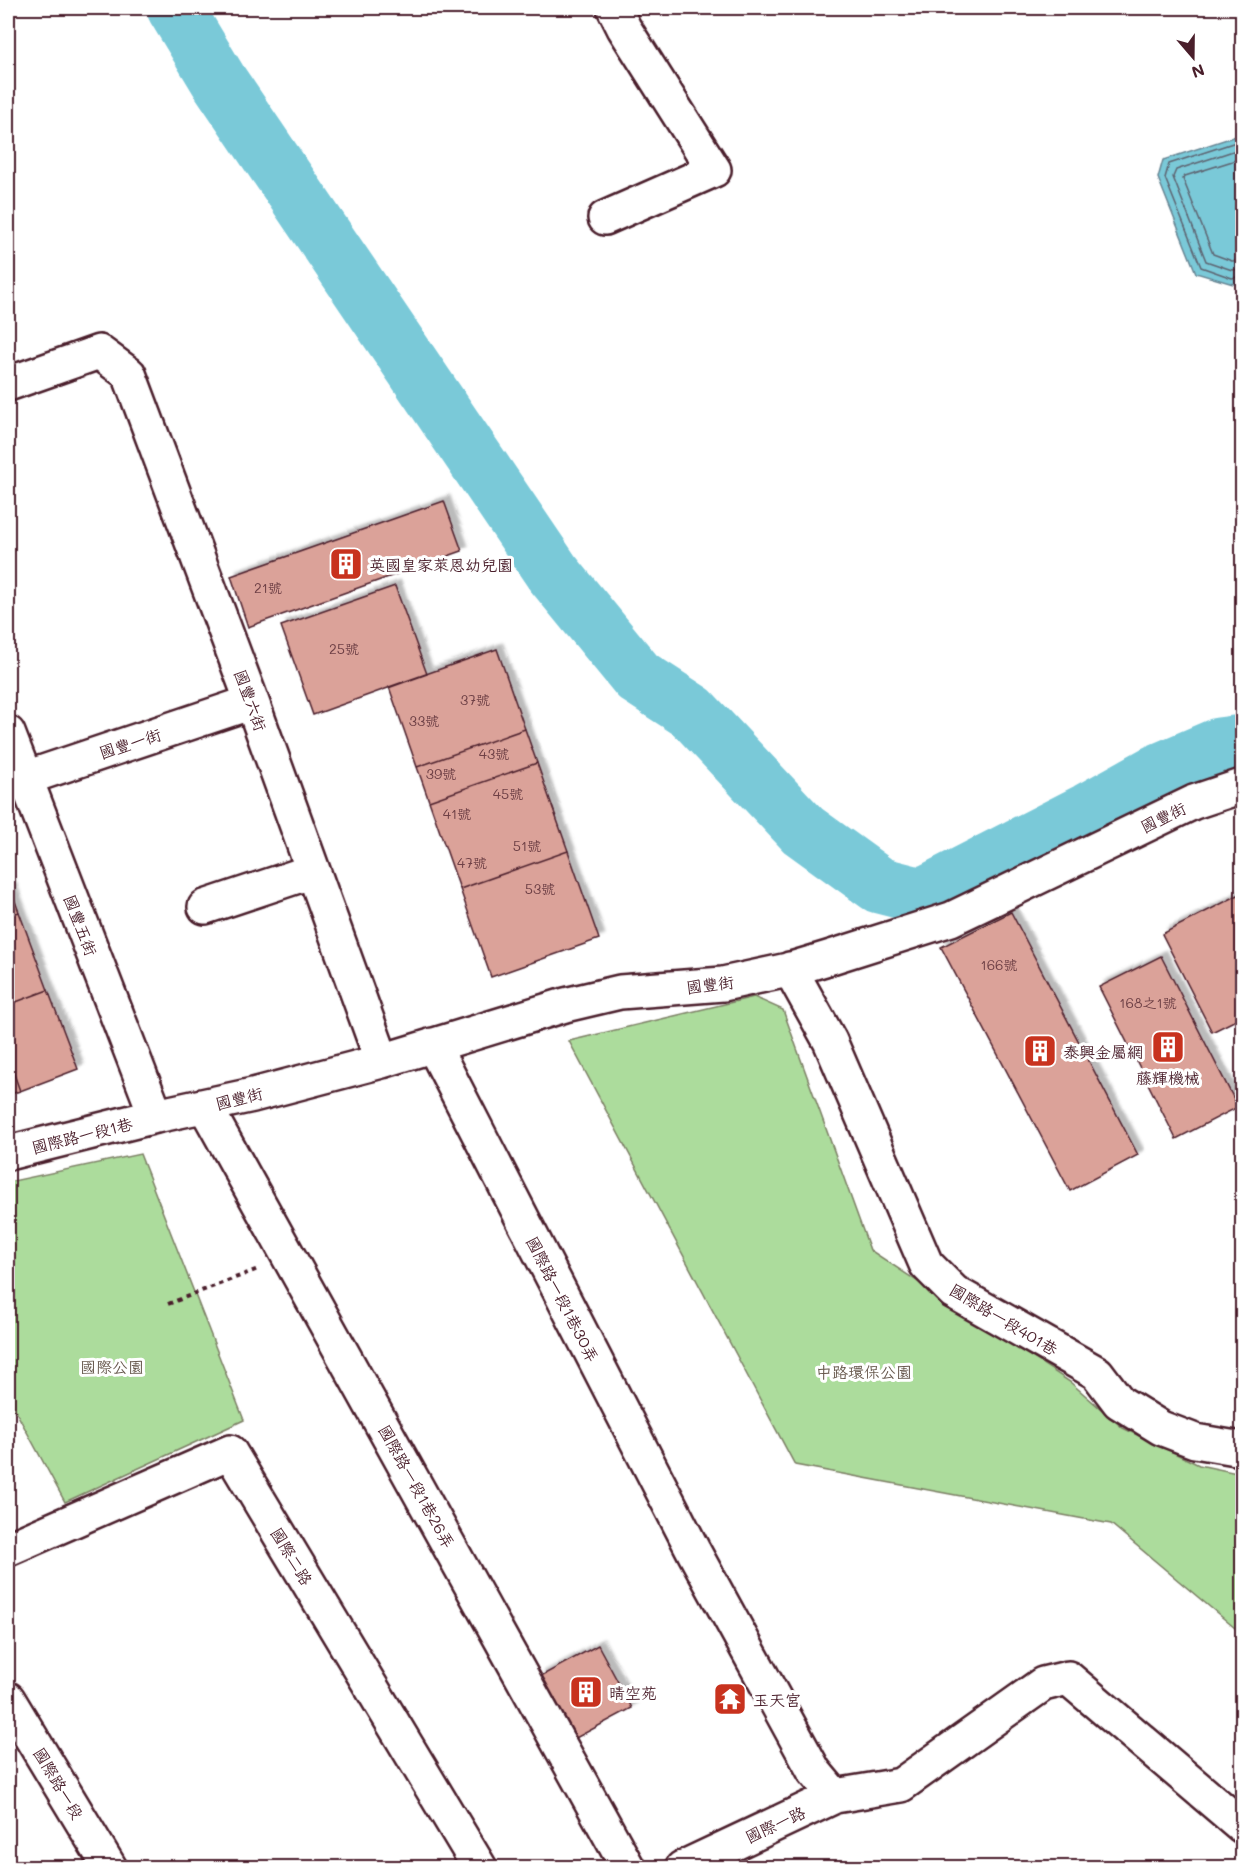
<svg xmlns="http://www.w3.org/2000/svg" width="1250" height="1875" font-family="Mali,'LXGW WenKai TC',sans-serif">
	<defs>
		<filter id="shadow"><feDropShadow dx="5.5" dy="-5.5" stdDeviation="1.5" flood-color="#0004"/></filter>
	</defs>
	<rect width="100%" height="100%" fill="#fff"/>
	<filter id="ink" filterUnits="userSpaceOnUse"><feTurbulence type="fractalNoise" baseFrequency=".0167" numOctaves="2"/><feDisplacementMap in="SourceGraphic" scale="12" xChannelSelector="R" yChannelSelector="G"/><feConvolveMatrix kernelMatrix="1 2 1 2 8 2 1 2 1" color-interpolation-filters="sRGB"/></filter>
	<g filter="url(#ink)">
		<path fill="#acdc9c" stroke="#7b7e64" stroke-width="1.5" d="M754 997 783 1010 870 1250 1070 1382 1123 1428 1199 1465 1242 1474V1634L1111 1524 795 1465 569 1041Z
			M140 1154 244 1420 65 1502 8 1397V1182Z"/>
		<path fill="#7ac9d8" stroke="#678593" stroke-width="1.5" d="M1242 134V282L1233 284 1196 273 1158 178 1163 160Z"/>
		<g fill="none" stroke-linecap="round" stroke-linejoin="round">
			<path stroke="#5d6370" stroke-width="1.5" d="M1242 140 1169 164 1165 178 1201 267 1232 278 1242 276
				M1242 148 1176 170 1173 177 1206 261 1232 270 1242 269
				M1242 158 1185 176 1183 179 1213 254 1232 261 1242 260"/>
			<path stroke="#7ac9d8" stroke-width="57" d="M175 8 219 81 552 572 638 677 692 712 803 830 879 885 922 896 1088 811 1156 773 1219 746 1242 743"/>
		</g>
		<path fill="#dba299" stroke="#4a1f2b" stroke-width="1.5" filter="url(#shadow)" d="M444 501 462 551 248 627 231 576Z
			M395 586 427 674 313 715 281 626Z
			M497 649 525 729 417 767 389 687Z
			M525 729 537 763 429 801 417 767Z
			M537 763 568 851 460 889 429 801Z
			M568 851 599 939 491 977 460 889Z
			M8 882 19 912 8 916Z
			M1242 893V1017L1212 1032 1162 934Z
			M19 912 48 990 8 1005V916Z
			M1011 912 1138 1155 1070 1191 941 947Z
			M1161 956 1238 1107 1176 1139 1099 987Z
			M48 990 78 1069 20 1091 8 1057V1005Z
			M8 1057 20 1091 8 1095Z
			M598 1645 632 1708 574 1739 539 1677Z"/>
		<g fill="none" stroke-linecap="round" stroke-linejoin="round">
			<defs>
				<path id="minor" d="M605 218 714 170 624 28 614 8
					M8 384 99 352 129 374 252 702 382 1061
					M8 733 156 1116
					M8 784 252 702
					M205 907 313 871
					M790 969 830 1041 926 1264 954 1292 1097 1373 1119 1402 1161 1428 1195 1441 1242 1449
					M433 1045 694 1552 814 1771 835 1796
					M205 1106 628 1868
					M8 1153 156 1116 253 1095 382 1061 565 1005 620 992 723 984 788 970 828 958 951 919 1194 802 1242 786
					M8 1549 230 1452 480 1868
					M8 1699 110 1868
					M682 1868 835 1796 901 1785 1043 1684 1068 1678 1242 1826"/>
			</defs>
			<use href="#minor" stroke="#4a1f2b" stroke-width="38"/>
			<path stroke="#4a1f2b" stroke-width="4" stroke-dasharray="4.5 4.5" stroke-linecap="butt" d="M168 1304 258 1269"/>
			<use href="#minor" stroke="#fff" stroke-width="33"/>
		</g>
	</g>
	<defs>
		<symbol id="building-square" viewBox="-11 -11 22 22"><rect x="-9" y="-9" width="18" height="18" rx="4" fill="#c8321e" stroke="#fff"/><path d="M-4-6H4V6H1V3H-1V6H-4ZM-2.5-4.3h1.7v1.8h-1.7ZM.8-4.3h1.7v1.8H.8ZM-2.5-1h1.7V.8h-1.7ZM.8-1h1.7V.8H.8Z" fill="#fff"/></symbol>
		<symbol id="temple-square" viewBox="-11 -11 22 22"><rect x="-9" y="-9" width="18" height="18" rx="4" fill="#c8321e" stroke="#fff"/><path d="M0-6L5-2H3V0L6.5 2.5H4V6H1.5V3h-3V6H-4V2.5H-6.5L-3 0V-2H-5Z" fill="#fff"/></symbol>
	</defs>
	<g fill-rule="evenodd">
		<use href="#building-square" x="327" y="545" width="38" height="38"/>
		<use href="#building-square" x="1149" y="1028" width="38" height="38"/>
		<use href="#building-square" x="1021" y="1032" width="38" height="38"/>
		<use href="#building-square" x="567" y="1673" width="38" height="38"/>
		<use href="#temple-square" x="711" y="1680" width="38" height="38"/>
	</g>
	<g text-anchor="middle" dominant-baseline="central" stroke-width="6" stroke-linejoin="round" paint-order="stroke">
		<g font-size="14" fill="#6e4046">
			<text x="268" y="587">21號</text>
			<text x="344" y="648">25號</text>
			<text x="475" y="699">37號</text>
			<text x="424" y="720">33號</text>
			<text x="494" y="753">43號</text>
			<text x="441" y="773">39號</text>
			<text x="508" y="793">45號</text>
			<text x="457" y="813">41號</text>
			<text x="527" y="845">51號</text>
			<text x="472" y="862">47號</text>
			<text x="540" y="888">53號</text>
			<text x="999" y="964">166號</text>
			<text x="1148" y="1002">168之1號</text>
		</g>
		<g font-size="16" fill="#4a1f2b" stroke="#fff" text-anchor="start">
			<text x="369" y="564">英國皇家萊恩幼兒園</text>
			<text x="1063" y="1051">泰興金屬網</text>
			<text x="1168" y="1077" text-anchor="middle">藤輝機械</text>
			<text x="609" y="1692">晴空苑</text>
			<text x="753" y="1699">玉天宮</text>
		</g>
		<g font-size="16" fill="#4a1f2b" stroke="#fff">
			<text transform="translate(251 700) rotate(70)">國豐六街</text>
			<text transform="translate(130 743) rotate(-18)">國豐一街</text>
			<text transform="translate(1163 817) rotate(-26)">國豐街</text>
			<text transform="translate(81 925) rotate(69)">國豐五街</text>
			<text transform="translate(710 984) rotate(-7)">國豐街</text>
			<text transform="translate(239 1098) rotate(-14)">國豐街</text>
			<text transform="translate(82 1135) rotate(-14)">國際路一段1巷</text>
			<text transform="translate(563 1299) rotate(63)">國際路一段1巷30弄</text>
			<text transform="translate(1004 1319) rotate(31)">國際路一段401巷</text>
			<text transform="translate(417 1486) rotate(61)">國際路一段1巷26弄</text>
			<text transform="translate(292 1556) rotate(59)">國際二路</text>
			<text transform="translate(59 1783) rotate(59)">國際路一段</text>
			<text transform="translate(775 1824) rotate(-25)">國際一路</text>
		</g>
		<g font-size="16" fill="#67584d" stroke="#fff">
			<text x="112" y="1366">國際公園</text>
			<text x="864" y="1371">中路環保公園</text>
		</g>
	</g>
	<rect width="1250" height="1875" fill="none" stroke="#fff" stroke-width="30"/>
	<rect x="15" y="15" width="1220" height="1845" fill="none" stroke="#4a1f2b" stroke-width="2" filter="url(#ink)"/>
	<g transform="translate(1193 57) rotate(160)" stroke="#ffffff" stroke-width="4.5" paint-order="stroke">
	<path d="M0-4.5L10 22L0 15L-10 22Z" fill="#4a1f2b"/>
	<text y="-9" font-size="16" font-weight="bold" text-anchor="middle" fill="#4a1f2b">N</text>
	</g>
</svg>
